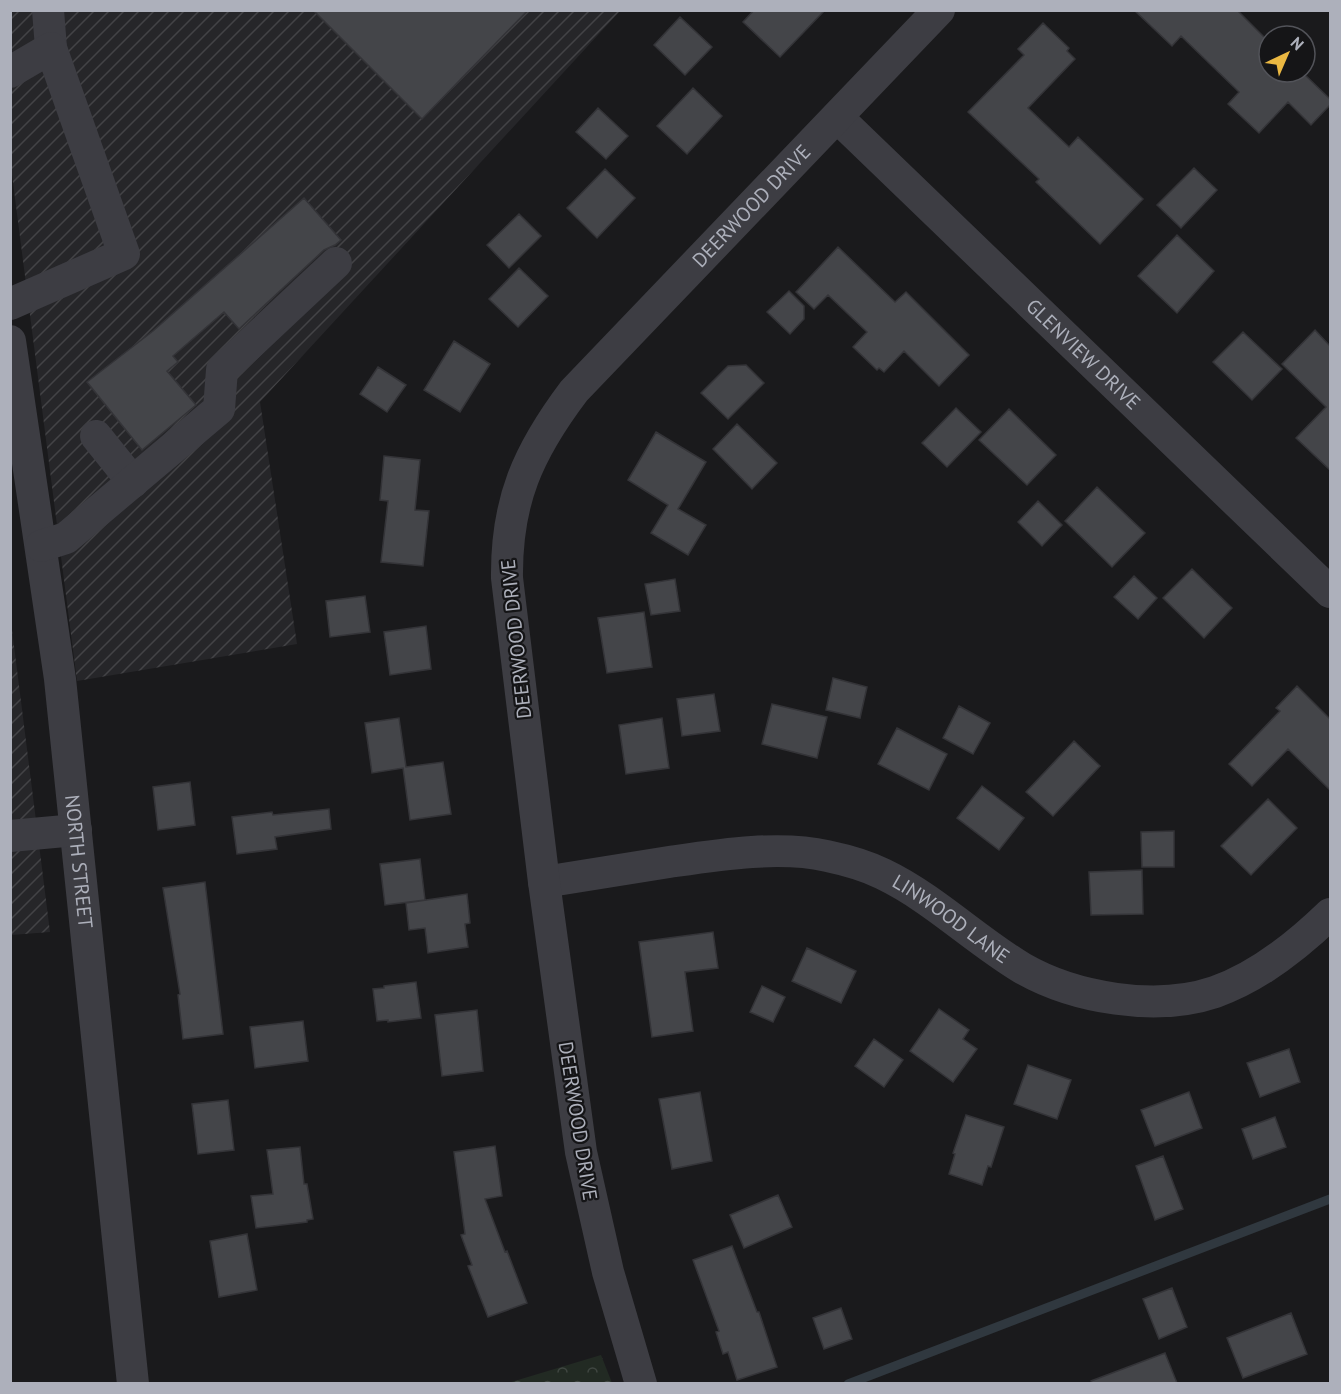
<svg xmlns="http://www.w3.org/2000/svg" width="1341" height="1394" font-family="'PT Sans',sans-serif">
	<defs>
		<pattern id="industrial-furrows" width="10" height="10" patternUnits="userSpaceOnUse" patternTransform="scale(1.5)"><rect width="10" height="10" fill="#262629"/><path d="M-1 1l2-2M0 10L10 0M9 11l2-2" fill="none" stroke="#434346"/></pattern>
		<pattern id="park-crowns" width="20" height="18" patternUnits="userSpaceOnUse" patternTransform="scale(1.5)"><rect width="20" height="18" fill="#222a23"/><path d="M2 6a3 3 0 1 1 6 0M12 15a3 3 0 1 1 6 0" fill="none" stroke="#3f4641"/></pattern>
	</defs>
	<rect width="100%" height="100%" fill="#1a1a1c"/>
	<path fill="url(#industrial-furrows)" d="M10 11H620L260 402 297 644 77 681 11 167Z
		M10 614 50 932 11 935H10Z"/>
	<path fill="url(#park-crowns)" d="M601 1355 612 1383H508Z"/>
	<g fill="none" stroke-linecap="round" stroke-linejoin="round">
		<path stroke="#30383f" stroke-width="9" d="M848 1384 1330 1199"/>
	</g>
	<path fill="#444549" stroke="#343438" stroke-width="1.5" d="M313 10H528L422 119Z
		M754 10H825L780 57 743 22Z
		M1134 10H1237L1269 42V72H1302L1330 99V105L1311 125 1288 102 1259 133 1228 104 1239 92 1181 36 1172 46Z
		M680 17 712 47 685 75 654 45Z
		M1043 23 1069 48 1067 51 1075 59 1028 108 1069 147 1078 137 1143 199 1100 244 1036 182 1039 179 968 112 1024 55 1018 49Z
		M693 88 722 116 687 154 657 126Z
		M598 108 628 136 606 159 576 132Z
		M1194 168 1217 190 1181 228 1157 205Z
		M605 169 635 198 597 238 567 208Z
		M304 198 341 240 335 245 324 250 239 329 224 312 173 356 178 362 167 371 196 405 142 450 87 382 153 331Z
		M519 214 541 236 509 268 487 245Z
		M1177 235 1214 271 1177 313 1138 276Z
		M838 247 895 302 906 292 969 355 939 386 904 351 884 372 879 368 877 370 853 347 867 332 828 295 814 309 796 292Z
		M519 268 548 296 518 327 489 299Z
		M789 291 804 306V319L790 334 767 312Z
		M1315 330 1330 346V470L1296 438 1326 407 1282 364Z
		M1243 332 1282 369 1252 400 1213 362Z
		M454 341 490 364 460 412 424 390Z
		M746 365 764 383 728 419 701 393 728 366Z
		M378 367 406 385 387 412 360 394Z
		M956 408 981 432 947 467 922 443Z
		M1009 409 1056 455 1027 485 979 440Z
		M737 424 777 463 752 489 713 449Z
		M656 432 706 462 678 509 706 525 688 555 651 533 668 505 628 480Z
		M384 456 420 460 415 510 429 511 423 566 381 562 388 501 380 500Z
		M1097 487 1145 533 1112 567 1065 521Z
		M1038 501 1062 525 1042 546 1018 522Z
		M1192 569 1232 608 1204 638 1163 598Z
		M1134 576 1157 598 1138 619 1114 597Z
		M675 579 680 611 651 615 645 584Z
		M365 596 370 632 330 637 326 601Z
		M644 612 652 667 607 673 598 618Z
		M426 626 431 669 390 675 384 632Z
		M833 678 867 687 860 718 826 710Z
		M1297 686 1330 719V790L1288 749 1252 786 1229 764 1280 711 1276 708Z
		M714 694 720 731 682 736 677 699Z
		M772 704 827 717 817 758 762 744Z
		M959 706 990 723 973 754 943 738Z
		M399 718 406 767 443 762 451 814 410 820 403 768 372 773 365 723Z
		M662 718 669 768 626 774 619 725Z
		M897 728 947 754 929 790 878 764Z
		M1074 741 1100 766 1053 816 1026 792Z
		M190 782 195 825 158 830 153 787Z
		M982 786 1024 818 999 850 957 818Z
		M1268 799 1297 828 1251 875 1221 846Z
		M329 809 331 829 275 837 277 849 237 854 232 817 272 812 273 815Z
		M1174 831V867H1142L1141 832Z
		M420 859 425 900 385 905 380 864Z
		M1142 870 1143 914 1091 915 1089 872Z
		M205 882 223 1034 183 1039 178 995 180 994 163 888Z
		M467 894 470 923 465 924 468 947 428 953 425 928 409 930 406 903Z
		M713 932 718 968 685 972 693 1031 652 1037 639 942Z
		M807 948 856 971 841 1003 792 981Z
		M416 982 421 1018 388 1022V1020L377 1021 373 989 384 988V986Z
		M762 986 785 997 773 1022 750 1012Z
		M939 1009 969 1030 963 1039 977 1049 953 1082 910 1051Z
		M477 1010 483 1071 442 1076 435 1015Z
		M303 1021 308 1061 255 1068 250 1027Z
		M874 1039 903 1060 884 1087 855 1066Z
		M1289 1049 1300 1082 1260 1097 1247 1063Z
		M1028 1065 1071 1080 1057 1119 1014 1104Z
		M700 1092 712 1161 672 1169 659 1099Z
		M1189 1092 1202 1128 1155 1146 1141 1110Z
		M228 1100 234 1150 198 1154 192 1104Z
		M966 1115 1004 1127 991 1167 988 1166 982 1185 949 1174 955 1154 953 1153Z
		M1275 1117 1286 1147 1253 1159 1242 1129Z
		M495 1146 502 1196 485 1199 505 1252 507 1251 527 1303 488 1317 468 1266 472 1265 461 1235 465 1234 454 1152Z
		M300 1147 304 1184H307L313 1219 307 1220V1222L256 1228 251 1196 273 1194 267 1150Z
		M1163 1156 1183 1209 1155 1220 1136 1166Z
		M778 1195 792 1227 744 1248 730 1215Z
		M247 1234 257 1290 219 1297 210 1241Z
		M732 1246 757 1312H759L777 1367 737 1380 728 1352 723 1354 716 1332 719 1331 693 1260Z
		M1172 1288 1187 1327 1159 1339 1143 1299Z
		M841 1308 852 1339 824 1349 813 1318Z
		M1291 1313 1307 1354 1243 1378 1227 1338Z
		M1165 1353 1177 1383H1092L1091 1381Z"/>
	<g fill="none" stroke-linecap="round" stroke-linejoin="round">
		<g stroke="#3d3d43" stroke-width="32">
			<path d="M48 10 51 48"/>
			<path d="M10 72 51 48 124 254 10 304"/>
			<path id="s1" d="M837 117 1330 592"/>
			<path id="s2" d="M10 341 60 679 133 1384"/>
			<path d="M96 436 133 482"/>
			<path d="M41 546 66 538 219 409 222 370 336 263"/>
			<path d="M10 836 76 830"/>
			<path id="s3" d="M544 882C586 875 627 869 669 862 717 855 779 845 827 856 846 860 865 865 883 874 933 898 974 939 1022 968 1074 998 1156 1012 1215 992 1258 977 1298 945 1330 914"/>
			<path id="s4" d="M641 1384 608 1272 581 1152 544 882 507 578C506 501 528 452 574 391L939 10"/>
		</g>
	</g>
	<g text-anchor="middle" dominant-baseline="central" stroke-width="4.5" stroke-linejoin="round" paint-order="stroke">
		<g font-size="20" fill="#adb0bb" stroke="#151517">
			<text stroke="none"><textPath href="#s4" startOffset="1278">DEERWOOD DRIVE</textPath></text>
			<text stroke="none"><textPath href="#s1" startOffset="342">GLENVIEW DRIVE</textPath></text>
			<text transform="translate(516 639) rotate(-96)">DEERWOOD DRIVE</text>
			<text stroke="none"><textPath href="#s2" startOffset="525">NORTH STREET</textPath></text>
			<text stroke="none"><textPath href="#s3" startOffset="426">LINWOOD LANE</textPath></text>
			<text transform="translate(578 1121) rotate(81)">DEERWOOD DRIVE</text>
		</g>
	</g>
	<rect width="1341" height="1394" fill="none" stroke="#adb0bb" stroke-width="24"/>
	<g transform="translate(1287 54) rotate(44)"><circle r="28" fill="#151517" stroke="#525359" stroke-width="1.5"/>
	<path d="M0-4.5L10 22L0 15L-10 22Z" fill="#ebb842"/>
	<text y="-9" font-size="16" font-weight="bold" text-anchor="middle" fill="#adb0bb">N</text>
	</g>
</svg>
